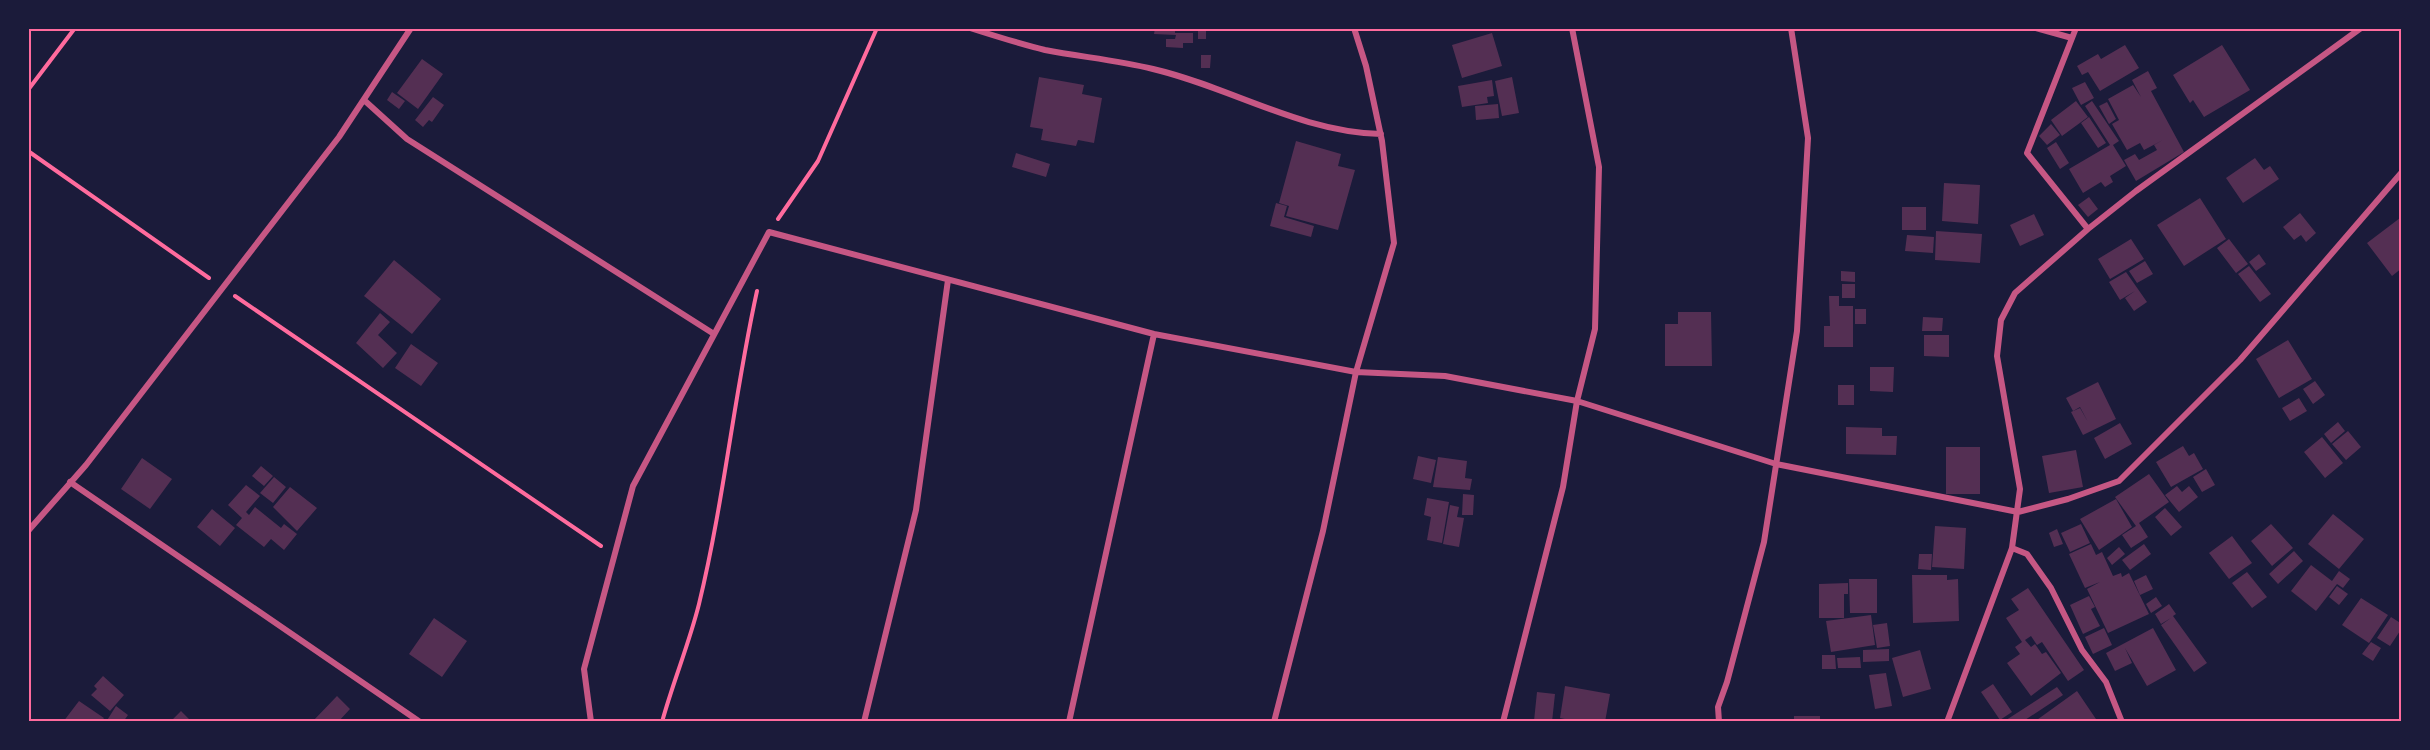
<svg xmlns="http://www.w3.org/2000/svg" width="2430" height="750" font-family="'DejaVu Sans',sans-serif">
	<rect width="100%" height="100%" fill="#1b1b3a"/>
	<path fill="#542f53" d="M1155 28H1175V33H1193V43H1183V48L1166 47V39H1175L1176 35 1154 34Z
		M1198 28H1206V39H1198Z
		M1492 33 1502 66 1462 78 1452 45Z
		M2125 45 2139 68 2100 91 2088 72 2082 75 2077 66 2098 54 2101 59Z
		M2222 45 2250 90 2204 117 2193 100 2190 103 2173 75Z
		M1201 55H1211L1210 68H1201Z
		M422 59 443 74 418 109 397 93Z
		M2148 71 2157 88 2151 91 2184 152 2136 181 2124 160 2135 154 2139 160 2157 150 2154 145 2163 140 2144 150 2140 143 2127 150 2112 124 2119 120 2108 99 2133 85 2141 97 2132 80Z
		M1039 77 1084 85 1082 94 1102 98 1094 143 1078 140 1076 146 1041 140 1043 129 1030 127Z
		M1512 77 1519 113 1502 116 1495 81Z
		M1492 80 1494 96 1487 97 1488 103 1462 107 1458 86Z
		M2085 82 2094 98 2081 105 2072 88Z
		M392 92 405 101 399 109 387 100Z
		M433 97 444 105 432 122 429 120 423 127 415 120Z
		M2076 101 2088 117 2062 136 2051 120Z
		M2092 101 2119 141 2113 145 2126 166 2110 176 2113 182 2105 187 2101 182 2083 193 2069 169 2110 145 2085 106Z
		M2107 102 2116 119 2109 124 2099 106Z
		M1498 104 1499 118 1476 120 1475 106Z
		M2089 117 2106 143 2098 148 2081 123Z
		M2051 124 2060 135 2047 145 2039 136Z
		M1296 141 1341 154 1338 166 1355 170 1338 230 1286 216 1289 206 1279 203Z
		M2056 142 2069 163 2060 169 2047 148Z
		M1016 153 1050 164 1046 177 1012 167Z
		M2255 158 2264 170 2270 166 2279 179 2243 203 2226 178Z
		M1944 183 1980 185 1978 224 1942 221Z
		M2089 197 2098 209 2088 217 2078 205Z
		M2200 198 2226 239 2184 266 2157 225Z
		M1276 203 1287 206 1284 217 1314 226 1311 237 1270 226Z
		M1902 207H1926V230H1902Z
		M2300 213 2316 233 2306 242 2301 235 2294 240 2283 227Z
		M2034 214 2044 235 2020 246 2010 225Z
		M2400 218 2402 221V268L2392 276 2367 243Z
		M1936 231 1982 234 1980 263 1935 260Z
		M1907 235 1934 237 1933 253 1905 251Z
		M2131 239 2144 259 2110 279 2098 259Z
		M2229 239 2248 264 2236 273 2217 248Z
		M2259 254 2266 264 2256 271 2249 262Z
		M394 260 441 299 412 334 364 296Z
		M2145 261 2153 274 2137 283 2129 271Z
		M2249 266 2271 294 2260 302 2238 274Z
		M1841 271 1855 272V282L1841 281Z
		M2126 272 2147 302 2134 311 2125 298 2135 291 2120 300 2109 282Z
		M1842 284H1855V298H1842Z
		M1829 296H1839V306H1853V347H1824V326H1830Z
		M1855 309H1866V324H1855Z
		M1678 312H1711L1712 366H1665V324H1678Z
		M380 313 390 322 378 335 397 353 383 368 356 343Z
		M1923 317 1943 318 1942 331H1922Z
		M1924 335H1949V357L1924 356Z
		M2288 340 2312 379 2279 398 2256 359Z
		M411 344 438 363 421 386 395 368Z
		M1870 367H1894L1893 392 1870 391Z
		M2315 381 2325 395 2313 404 2303 389Z
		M2098 382 2116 419 2083 435 2071 412 2080 408 2088 422 2080 407 2073 411 2066 398Z
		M1838 385H1854V405H1838Z
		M2299 398 2307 411 2290 421 2282 408Z
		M2338 422 2345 431 2331 443 2324 434Z
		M2120 423 2132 444 2105 459 2094 438Z
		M1846 427 1882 428V436H1897L1896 455 1846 454Z
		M2348 431 2361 447 2346 460 2332 444Z
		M2322 437 2343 463 2325 478 2304 452Z
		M2183 446 2189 456 2194 453 2203 469 2171 487 2156 462Z
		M1946 447H1980V494H1946Z
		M2076 450 2083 487 2049 493 2042 456Z
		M1418 456 1436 460 1431 483 1413 479Z
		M1438 457 1467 461 1465 478 1472 479 1470 490 1433 487Z
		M142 458 172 479 150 509 121 489Z
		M261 466 273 476 264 486 252 476Z
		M2206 469 2215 485 2202 492 2193 477Z
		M2149 474 2169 502 2139 523 2148 537 2131 548 2122 535 2136 526 2115 497Z
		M274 477 286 487 273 503 260 493Z
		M246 485 260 496 246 512 249 515 255 507 281 528 284 524 297 534 284 550 271 539 264 547 236 525 242 518 228 505Z
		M2177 486 2182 492 2189 486 2198 497 2179 512 2165 495Z
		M290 487 317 508 297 531 273 507Z
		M1463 494 1474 495 1473 515H1462Z
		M1427 498 1449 502 1442 543 1427 540 1431 517 1424 515Z
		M2116 499 2132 527 2099 550 2080 519Z
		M1450 505 1459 507 1457 517 1464 518 1459 547 1443 544Z
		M2165 508 2182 527 2171 536 2155 517Z
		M212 509 235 528 220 546 197 527Z
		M2333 514 2364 539 2339 569 2308 544Z
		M2081 524 2090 543 2070 552 2061 533Z
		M2271 524 2293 548 2272 566 2251 541Z
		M1935 526 1966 528 1964 569 1932 567Z
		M2057 529 2063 544 2054 547 2049 533Z
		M2232 536 2252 563 2229 579 2209 553Z
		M2091 544 2096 555 2102 552 2113 576 2121 573 2122 577 2129 573 2149 614 2108 633 2087 589 2100 582 2085 588 2069 554Z
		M2144 544 2151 554 2130 570 2122 560Z
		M2119 547 2125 554 2112 565 2107 558Z
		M2294 551 2303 561 2278 584 2269 574Z
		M1919 554H1932L1931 570 1918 569Z
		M2311 565 2332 581 2339 571 2350 579 2343 588 2337 584 2316 611 2291 591Z
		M2247 572 2267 597 2252 608 2232 583Z
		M1912 575H1947V580L1958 579 1959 621 1913 623Z
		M2146 575 2153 589 2140 595 2134 581Z
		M1849 579H1877V613H1850Z
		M1848 583V594H1844V618H1819V584Z
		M2337 586 2348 594 2339 605 2329 597Z
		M2028 588 2084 670 2068 681 2042 642 2037 645 2031 636 2025 640 2031 647 2035 644 2042 654 2046 652 2061 673 2031 696 2007 663 2020 654 2015 647 2022 642 2006 618 2019 610 2011 599Z
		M2089 596 2095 607 2091 609 2100 626 2083 634 2070 605Z
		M2156 597 2162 606 2151 613 2146 604Z
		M2361 598 2388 615 2369 643 2342 625Z
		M2169 604 2176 614 2173 616 2207 663 2194 672 2161 625 2171 618 2161 624 2155 614Z
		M1871 615 1875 645 1831 652 1826 621Z
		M2391 617 2402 624V628L2390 646 2377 638Z
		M434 618 467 641 442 677 409 654Z
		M1887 623 1890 646 1877 648 1873 625Z
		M2104 628 2112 645 2093 654 2085 637Z
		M2153 628 2176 670 2147 686 2125 648 2132 663 2115 671 2106 653Z
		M2371 642 2381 648 2373 661 2362 654Z
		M1889 649V661L1863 662V650Z
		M1920 650 1931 689 1903 697 1892 658Z
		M1822 655H1835L1836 669H1822Z
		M1860 657 1861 668H1838L1837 658Z
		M1886 673 1892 706 1875 709 1869 675Z
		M103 676 124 695 110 711 91 695 97 689 94 686Z
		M1993 684 2012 712 2000 720 1981 692Z
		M1565 686 1610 694 1605 722H1578L1560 718Z
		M2057 687 2063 695 2022 722H2003Z
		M2077 691 2098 722H2034Z
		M1537 692 1555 694 1552 722 1534 721Z
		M337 696 350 709 338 722H312Z
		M79 701 104 718 101 722H63Z
		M116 706 128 715 123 722H106Z
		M181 711 192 722H170Z
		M1794 716H1820V722H1794Z"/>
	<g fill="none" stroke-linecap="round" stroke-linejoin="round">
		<path stroke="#ff6b9d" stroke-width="4" d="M28 90 75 28
			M28 151 209 278
			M778 219 818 161 877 28
			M235 296 601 546
			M662 722C673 682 689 644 699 604 724 501 734 395 757 291"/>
		<path stroke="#c65784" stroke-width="6" d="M970 28C995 36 1020 44 1045 50 1081 57 1117 60 1153 69 1230 87 1300 132 1381 134
			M2036 28 2072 38
			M2076 28 2027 153 2088 229
			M364 100 407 139 714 334
			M70 482 420 722
			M28 531 86 465 339 137 411 28
			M2012 548 2027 554 2051 588 2082 650 2106 682 2122 722
			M591 722 584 669 633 486 769 232 1154 334 1356 372 1445 376 1577 401 1776 464 2018 512 2068 499 2119 481 2240 360 2402 172
			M864 722 916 510 948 280
			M1069 722 1154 334
			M1274 722 1323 531 1356 372 1394 243 1382 141 1366 66 1354 28
			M1503 722 1563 487 1577 401 1595 329 1599 167 1572 28
			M1719 722 1718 707 1727 682 1764 542 1797 331 1808 138 1791 28
			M1947 722 2012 548 2020 489 1997 356 2001 320 2015 293 2088 229 2136 191 2361 28"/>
	</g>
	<rect width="2430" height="750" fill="none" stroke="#1b1b3a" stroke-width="60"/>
	<rect x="30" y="30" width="2370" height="690" fill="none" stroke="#ff6b9d" stroke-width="2"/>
</svg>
